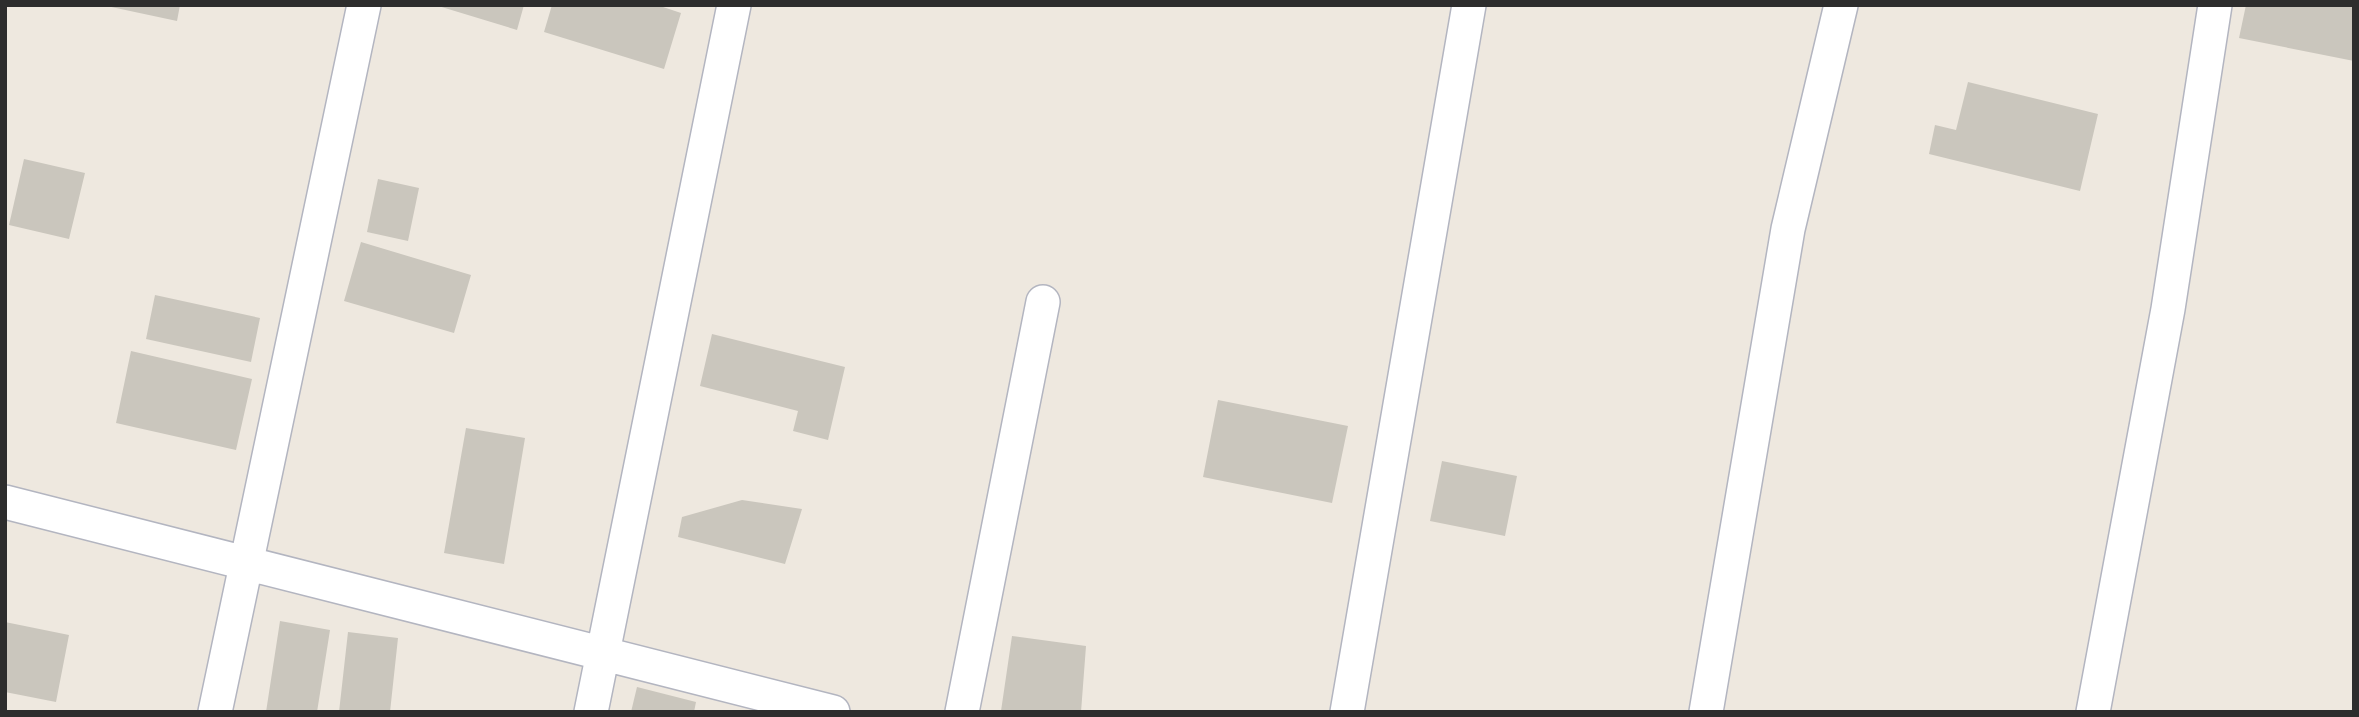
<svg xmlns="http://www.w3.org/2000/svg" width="2359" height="717" font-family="Overpass,sans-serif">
	<rect width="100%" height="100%" fill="#eee8df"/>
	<path fill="#cac6bd" d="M102 5H180L177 21Z
		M435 5H524L517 30Z
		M552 5H657L681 13 664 69 544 32Z
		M2246 5H2354V61L2239 38Z
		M1968 82 2098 114 2080 191 1929 154 1935 125 1956 130Z
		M24 159 85 173 69 239 9 225Z
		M378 179 419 188 408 241 367 232Z
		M361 242 471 275 454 333 344 301Z
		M155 295 260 318 251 362 146 339Z
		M712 334 845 367 828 440 793 431 798 411 700 386Z
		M131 351 252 379 236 450 116 423Z
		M1218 400 1348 426 1332 503 1203 477Z
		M466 428 525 438 504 564 444 553Z
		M1442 461 1517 476 1505 536 1430 521Z
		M742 500 802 509 785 564 678 537 682 517Z
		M280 621 330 630 317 712H266Z
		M5 622 69 635 56 702 5 692Z
		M348 632 398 638 390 712H339Z
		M1012 636 1086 646 1081 712 1001 711Z
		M637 687 696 702 694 712H631Z"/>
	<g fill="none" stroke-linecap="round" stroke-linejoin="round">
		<defs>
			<path id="minor" d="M5 502 833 712
				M215 712 364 5
				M591 712 734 5
				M962 712 1043 302
				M1347 712 1469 5
				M1706 712 1788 229 1841 5
				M2093 712 2168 309 2215 5"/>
		</defs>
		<use href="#minor" stroke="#b3b5c0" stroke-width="36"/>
		<use href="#minor" stroke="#fff" stroke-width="33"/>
	</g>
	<rect width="2359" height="717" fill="none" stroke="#2d2d2d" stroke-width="14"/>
</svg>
